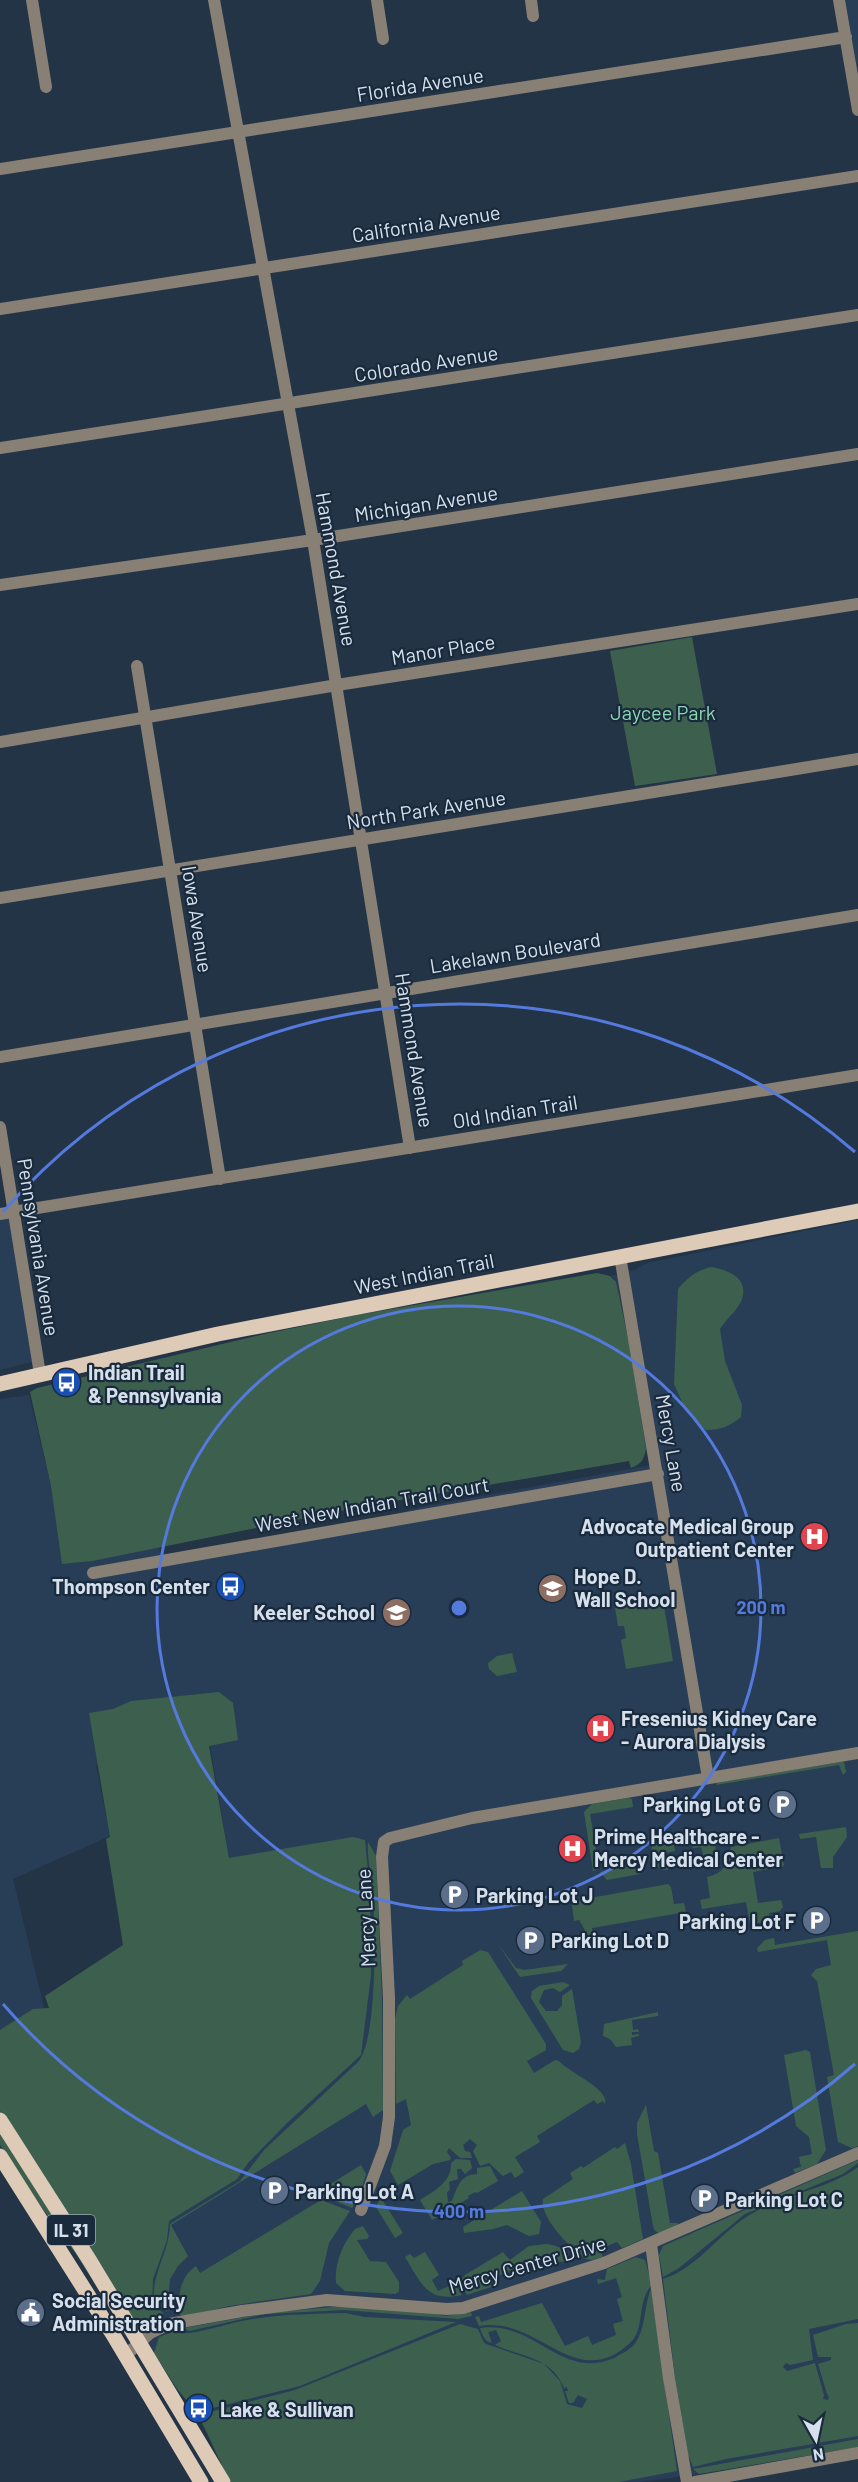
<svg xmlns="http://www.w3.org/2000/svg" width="858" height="2482" font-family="Barlow,sans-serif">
	<rect width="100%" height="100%" fill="#233447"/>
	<path fill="#283e56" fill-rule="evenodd" d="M845 0H858V74Z
		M21 1217 44 1359 0 1370V1220Z
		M858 1220V2447L707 2473 640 2482H231L213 2443 193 2409 155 2356 0 2109V1399L29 1395 51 1486 63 1564 159 1547 161 1556 391 1515 422 1507 624 1470 650 1465 630 1348 614 1279 610 1276 635 1270 647 1263ZM210 1744 229 1858 207 1923 47 2020 13 1879 110 1836 96 1765Z"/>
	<path fill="#3d604e" d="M692 637 717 774 635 786 610 651Z
		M711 1267C727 1270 749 1277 742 1299 739 1309 726 1319 720 1329L725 1361 742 1405 741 1417C730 1426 721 1430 706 1430L686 1411 674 1384 678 1289C688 1277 696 1271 711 1267Z
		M597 1273 610 1276 616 1282 630 1348 646 1449C644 1460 641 1464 631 1468L629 1461 365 1506 92 1561 62 1564 51 1486 30 1392 37 1388 264 1334 357 1315Z
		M663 1600 673 1661 626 1669 621 1640 626 1638 624 1626H618L615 1608Z
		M512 1653 517 1672 497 1676 489 1669 488 1663 497 1656Z
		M219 1692 233 1703 238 1740 209 1746 229 1858 353 1837 365 1840 370 1893 371 1975 361 2055 286 2124 248 2163 237 2179 169 2221 167 2240 153 2279 152 2303 164 2314 143 2324 135 2322 0 2111V2030L33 2009 49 2008 45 1996 123 1945 106 1839 110 1837 89 1713 113 1709 131 1701Z
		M841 1762H844L846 1772 843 1775 839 1765 716 1785 718 1782Z
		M628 1798 632 1799 633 1807 590 1814 599 1869 593 1871 584 1812 592 1804Z
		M846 1827 847 1837 833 1857V1868H821L816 1837 800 1839 799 1834Z
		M702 1834C713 1835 715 1842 716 1852L710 1862 705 1863 701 1847 693 1848 690 1835Z
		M673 1838 675 1851 666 1853 668 1870H663C653 1866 650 1856 652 1845L656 1841Z
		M779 1838 784 1866 753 1872 758 1903 781 1900 783 1907 780 1911 769 1913 770 1921 750 1924 746 1902 702 1909 700 1900 710 1898 707 1877C725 1873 728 1863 731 1847Z
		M368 1842 376 1856 382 1999 383 2110 373 2117 366 2104 171 2225 188 2256 178 2266 170 2279 167 2312 154 2301C151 2274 170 2251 170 2224L240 2181 265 2149 358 2062C378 2040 375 1925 373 1893 371 1876 367 1858 368 1842Z
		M643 1864V1871L640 1874 607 1880 600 1872Z
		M668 1884 671 1887 674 1904 684 1903 686 1912 592 1928 595 1949H587L582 1933 585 1930 579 1920 574 1921 572 1905 574 1901Z
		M858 1931V2146L852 2148 838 2142 827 2077 834 2075 817 1981 811 1975 816 1969 831 1965 827 1940 758 1952 757 1948 765 1940 774 1938 775 1945Z
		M498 1944 516 1968 524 1970 568 1964 561 1971 520 1977Z
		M480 1950 488 1952 546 2044V2050L527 2061 534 2073 555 2060 559 2061C569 2073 610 2089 605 2104L603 2101 597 2104 594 2100 537 2136 540 2142 515 2157 524 2172 515 2178 511 2172 503 2176 489 2163 480 2166 473 2151 477 2145 470 2139 463 2145 465 2151 470 2152 472 2158H460L449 2148 447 2152 451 2158 450 2160 433 2164 398 2185 390 2171 403 2130 411 2125 406 2099 396 2104 395 2019 398 2006 407 1995 410 1999 463 1965 462 1961Z
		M563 1982 570 1985 560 1992 553 1988 544 1990 539 2002 546 2011H557L562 2005V1996L572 1989 581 2042 579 2049 573 2053 563 2050 531 1998 532 1991 539 1986Z
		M658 2012V2016L632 2020 633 2030 638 2029 639 2032H632V2035L639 2034V2036L631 2038 632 2045 616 2047 610 2039 603 2036 604 2024Z
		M806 2050 810 2052 826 2150 817 2164 795 2173 793 2169 801 2167 799 2157 812 2154 809 2137 796 2126 784 2055Z
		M646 2105 654 2151 658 2153 670 2223H678L677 2226 660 2234 655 2231 653 2226 637 2134V2123Z
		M0 2131 52 2211 126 2334 76 2254 39 2204 0 2145Z
		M625 2143 631 2164 643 2239 622 2248 617 2242 600 2249 603 2257 592 2260 586 2259C572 2250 539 2217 543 2199L573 2179 570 2173 581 2166 583 2168 615 2147 617 2149Z
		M456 2159 470 2160 472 2168 465 2174 461 2169H457L458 2179 449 2182 450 2189 447 2193 448 2202 452 2201C458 2186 460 2175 477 2174V2168L490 2166 498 2181 477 2193 475 2192 468 2196 469 2198 432 2220 420 2200C434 2191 452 2182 451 2163Z
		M858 2160V2163L843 2174 745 2214 679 2268 663 2277 659 2255 663 2246Z
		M361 2165 366 2174 359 2196 352 2208 325 2197 321 2190Z
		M858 2167V2319L809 2329 813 2360 790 2365 786 2363 783 2367 787 2371 815 2363 824 2395 823 2399 828 2400 829 2397 827 2394 818 2364 831 2360V2357H818L813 2335 846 2324 858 2323V2436L726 2459 693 2467 688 2454 675 2376 663 2279C696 2269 719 2234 748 2216 780 2195 830 2189 858 2167Z
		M393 2191 394 2193 383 2201 403 2233 395 2238 376 2207 380 2199Z
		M522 2191 541 2222 539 2234 529 2236 507 2225 493 2229 464 2233 463 2227Z
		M321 2200 350 2211 329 2243 320 2281 311 2294 229 2306 183 2317 180 2315C177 2297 180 2277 196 2266L200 2273Z
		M363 2226 369 2236 367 2239 357 2240 370 2261 386 2262 399 2282V2291L396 2294 345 2291 336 2283C334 2264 343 2243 355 2229Z
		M546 2244C557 2245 569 2250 570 2262L534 2261 495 2277 491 2287 467 2295 459 2282 465 2275 503 2252 510 2260 529 2246Z
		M425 2252 439 2275 432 2280 438 2291 456 2283 462 2295C427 2303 421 2283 405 2257L410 2254 414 2258Z
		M636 2257 645 2260 652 2285C636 2301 646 2330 629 2344 574 2393 539 2315 479 2326L475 2317 479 2316 481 2322 542 2303 565 2346 588 2336 592 2345 616 2335 613 2324 623 2321 617 2299 622 2297 616 2278 598 2284 597 2279 605 2280 607 2269Z
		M651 2289 677 2471 619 2482H231C218 2460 210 2437 198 2415L295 2390 460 2324 478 2329 483 2341 486 2344 544 2364 560 2381 567 2404 582 2408 587 2399 578 2395 573 2403H569L565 2391H568L567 2387 564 2388C552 2357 521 2357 495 2345L501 2341 496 2330 488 2332 492 2343C485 2342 482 2335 480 2328 535 2320 561 2381 614 2358 621 2354 632 2349 636 2342 646 2327 644 2305 651 2289Z
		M346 2306 423 2312 446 2316 471 2312 472 2316 458 2319 344 2310 265 2314 189 2331 183 2328 274 2312Z
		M346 2313 364 2317 456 2322 300 2386 205 2410 204 2406H200L201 2411 196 2412 177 2389 154 2353 159 2337 180 2329 183 2333C192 2335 234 2322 247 2320 280 2314 314 2314 346 2313Z
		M858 2439V2447L699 2474 693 2469Z"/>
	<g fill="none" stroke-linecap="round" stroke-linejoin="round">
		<path stroke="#887f75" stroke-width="12" d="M32 0 46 87
			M214 0 313 540 410 1148
			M377 0 383 39
			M531 0 533 16
			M839 0 858 110
			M0 169 846 37
			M0 309 858 176
			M0 448 858 315
			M0 585 313 540 858 454
			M137 666 220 1179
			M0 742 337 685 858 604
			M0 898 858 759
			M0 1057 858 915
			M0 1127 40 1374
			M0 1214 858 1075
			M620 1256 708 1778
			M93 1573 658 1474
			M361 2210 385 2146 389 2117V1998L382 1857 384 1842 390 1838 472 1818 858 1753
			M651 2244 669 2378 687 2482
			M126 2355 150 2333 169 2324 242 2311 327 2300 447 2309 463 2308 604 2263 858 2153
			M695 2482 858 2453"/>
		<path stroke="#decbb7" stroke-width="15" d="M0 1384 218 1334 858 1211
			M0 2120 90 2261 223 2482
			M0 2156 112 2333 201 2482"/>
	</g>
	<g fill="none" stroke="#547ade" stroke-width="3">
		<circle cx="459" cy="1608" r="302"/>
		<path d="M855 2064A604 604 0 0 1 3 2004M3 1212A604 604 0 0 1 855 1152"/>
	</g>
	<defs>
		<symbol id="bus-disc" viewBox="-11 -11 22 22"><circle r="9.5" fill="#1a4fb4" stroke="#192a3c"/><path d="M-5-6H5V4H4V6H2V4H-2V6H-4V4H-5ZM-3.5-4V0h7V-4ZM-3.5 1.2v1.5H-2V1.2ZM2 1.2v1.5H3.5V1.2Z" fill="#fff"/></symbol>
		<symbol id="hospital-disc" viewBox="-11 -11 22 22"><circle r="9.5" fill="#e0444e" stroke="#192a3c"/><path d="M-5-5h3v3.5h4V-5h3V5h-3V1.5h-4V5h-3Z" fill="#fff"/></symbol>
		<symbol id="school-disc" viewBox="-11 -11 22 22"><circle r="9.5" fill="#8d6e63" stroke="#192a3c"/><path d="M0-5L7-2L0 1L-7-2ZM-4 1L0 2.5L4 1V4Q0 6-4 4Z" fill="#fff"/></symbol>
		<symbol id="parking-disc" viewBox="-11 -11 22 22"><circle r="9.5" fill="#5c6f8a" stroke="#192a3c"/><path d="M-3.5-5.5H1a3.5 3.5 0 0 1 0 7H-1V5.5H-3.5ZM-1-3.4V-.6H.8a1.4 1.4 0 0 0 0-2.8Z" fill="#fff"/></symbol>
		<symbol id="civic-disc" viewBox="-11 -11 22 22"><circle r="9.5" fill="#5c6f8a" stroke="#192a3c"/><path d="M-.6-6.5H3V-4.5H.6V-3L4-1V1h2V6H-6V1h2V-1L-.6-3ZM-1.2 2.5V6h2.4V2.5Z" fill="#fff"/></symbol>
	</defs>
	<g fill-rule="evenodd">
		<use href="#bus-disc" x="50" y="1366" width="33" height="33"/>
		<use href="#hospital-disc" x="798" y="1520" width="33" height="33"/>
		<use href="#bus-disc" x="214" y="1570" width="33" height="33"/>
		<use href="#school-disc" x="536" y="1572" width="33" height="33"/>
		<use href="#school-disc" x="380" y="1596" width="33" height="33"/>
		<use href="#hospital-disc" x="584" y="1712" width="33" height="33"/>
		<use href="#parking-disc" x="766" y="1788" width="33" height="33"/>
		<use href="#hospital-disc" x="556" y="1832" width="33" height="33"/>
		<use href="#parking-disc" x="438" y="1878" width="33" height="33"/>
		<use href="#parking-disc" x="800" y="1904" width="33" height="33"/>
		<use href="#parking-disc" x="514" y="1924" width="33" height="33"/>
		<use href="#parking-disc" x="258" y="2174" width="33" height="33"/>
		<use href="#parking-disc" x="688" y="2182" width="33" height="33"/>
		<use href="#civic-disc" x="14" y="2296" width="33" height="33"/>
		<use href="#bus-disc" x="182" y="2392" width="33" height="33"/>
	</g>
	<g text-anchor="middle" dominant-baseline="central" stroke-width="4.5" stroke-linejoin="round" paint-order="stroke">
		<rect fill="#192a3c" stroke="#9da9b7" stroke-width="1.5" x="47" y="2215" width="48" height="30" rx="4.5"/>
		<g font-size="18" font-weight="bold" fill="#d5e0ec">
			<text x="71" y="2230">IL 31</text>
		</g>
		<g font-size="20" fill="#d5e0ec" stroke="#192a3c">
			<text transform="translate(420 84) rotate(-9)">Florida Avenue</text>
			<text transform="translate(426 223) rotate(-9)">California Avenue</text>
			<text transform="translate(426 363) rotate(-9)">Colorado Avenue</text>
			<text transform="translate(426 503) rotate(-9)">Michigan Avenue</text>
			<text transform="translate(337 569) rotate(80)">Hammond Avenue</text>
			<text transform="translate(443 649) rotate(-9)">Manor Place</text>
			<text transform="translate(426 809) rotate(-9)">North Park Avenue</text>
			<text transform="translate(198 919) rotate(81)">Iowa Avenue</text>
			<text transform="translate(515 952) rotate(-9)">Lakelawn Boulevard</text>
			<text transform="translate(415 1050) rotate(81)">Hammond Avenue</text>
			<text transform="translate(515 1111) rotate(-9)">Old Indian Trail</text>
			<text transform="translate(39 1247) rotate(81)">Pennsylvania Avenue</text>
			<text transform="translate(424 1273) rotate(-11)">West Indian Trail</text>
			<text transform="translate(672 1443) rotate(80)">Mercy Lane</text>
			<text transform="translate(372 1504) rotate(-10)">West New Indian Trail Court</text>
			<text transform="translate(365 1918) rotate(-93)">Mercy Lane</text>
			<text transform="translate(527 2264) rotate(-16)">Mercy Center Drive</text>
		</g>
		<g font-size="20" fill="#8cd8b1" stroke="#192a3c">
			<text x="663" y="712">Jaycee Park</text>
		</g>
		<g font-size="20" font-weight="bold" fill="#d5e0ec" stroke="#192a3c" text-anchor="start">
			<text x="88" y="1372">Indian Trail<tspan x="88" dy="23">&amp; Pennsylvania</tspan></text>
			<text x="794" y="1526" text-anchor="end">Advocate Medical Group<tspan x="794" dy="23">Outpatient Center</tspan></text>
			<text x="574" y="1576">Hope D.<tspan x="574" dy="23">Wall School</tspan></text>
			<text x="210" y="1586" text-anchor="end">Thompson Center</text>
			<text x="375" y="1612" text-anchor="end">Keeler School</text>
			<text x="621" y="1718">Fresenius Kidney Care<tspan x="621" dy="23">- Aurora Dialysis</tspan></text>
			<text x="761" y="1804" text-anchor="end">Parking Lot G</text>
			<text x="594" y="1836">Prime Healthcare -<tspan x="594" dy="23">Mercy Medical Center</tspan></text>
			<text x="476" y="1895">Parking Lot J</text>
			<text x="796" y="1921" text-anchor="end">Parking Lot F</text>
			<text x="551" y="1940">Parking Lot D</text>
			<text x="295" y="2191">Parking Lot A</text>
			<text x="725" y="2199">Parking Lot C</text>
			<text x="52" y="2300">Social Security<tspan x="52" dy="23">Administration</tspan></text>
			<text x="220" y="2409">Lake &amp; Sullivan</text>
		</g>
	</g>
	<circle cx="459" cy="1608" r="9" fill="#547ade" stroke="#192a3c" stroke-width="3"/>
	<g font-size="18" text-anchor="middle" font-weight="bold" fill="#547ade" stroke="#192a3c" stroke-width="4.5" stroke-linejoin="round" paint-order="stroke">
		<text x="761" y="1614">200 m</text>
		<text x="459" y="2218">400 m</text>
	</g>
	<g transform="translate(816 2440) rotate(171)" stroke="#192a3c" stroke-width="4.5" paint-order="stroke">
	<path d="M0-4.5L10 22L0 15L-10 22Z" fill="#d5e0ec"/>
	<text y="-9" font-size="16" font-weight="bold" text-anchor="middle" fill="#d5e0ec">N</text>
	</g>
</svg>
